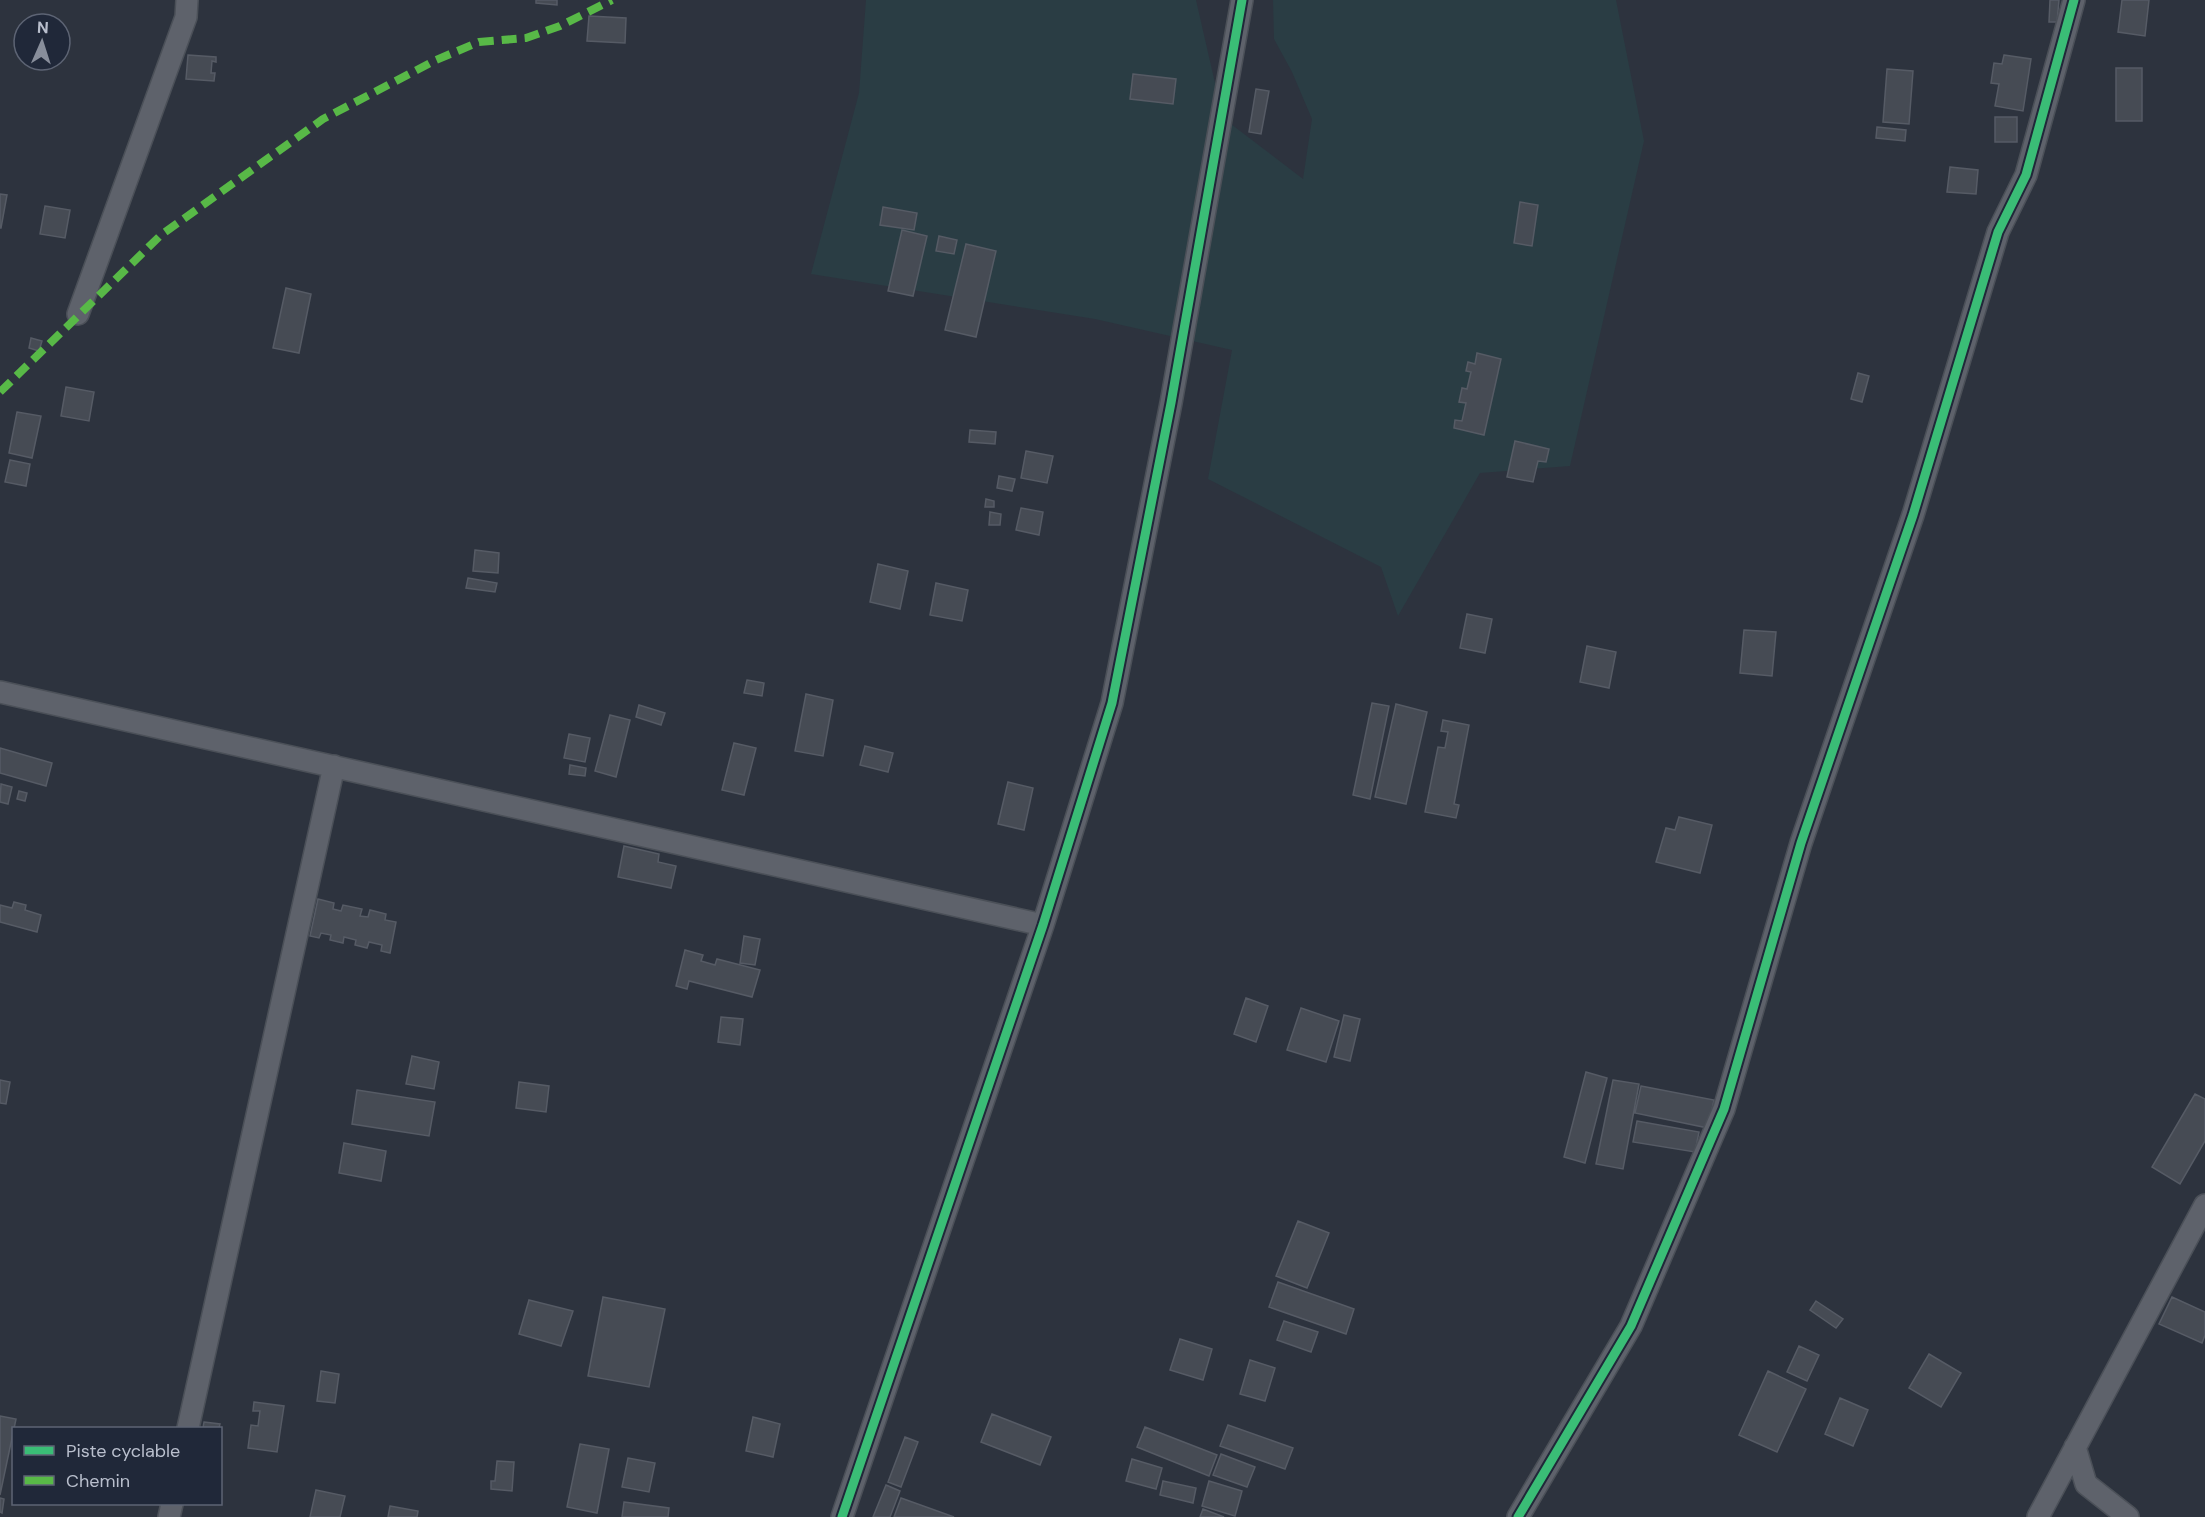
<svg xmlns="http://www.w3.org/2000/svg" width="2205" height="1517" font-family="'DM Sans',sans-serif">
	<rect width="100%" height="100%" fill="#2d333e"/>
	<path fill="#2a3d44" d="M866 0H1196L1223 118 1303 179 1312 119 1292 72 1274 39 1273 0H1616L1644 141 1570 466 1480 473 1398 616 1381 567 1208 479 1232 350 1095 319 811 274 859 93Z"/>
	<path fill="#464b54" stroke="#565b65" stroke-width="1.5" d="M536 0H557V5L536 3Z
		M2050 0H2059L2057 22H2049Z
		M2122 0H2149L2145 36 2118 32Z
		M589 16 626 18 625 43 587 41Z
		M188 55 216 57V62L212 61 211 73H215L214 81 186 79Z
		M2004 55 2031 59 2023 111 1995 106 1999 84 1991 83 1994 63 2002 64Z
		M2116 68H2142V121H2116Z
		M1887 69 1913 71 1909 124 1883 122Z
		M1133 74 1176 79 1173 104 1130 99Z
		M1256 89 1269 91 1261 134 1249 132Z
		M1995 117H2017V142H1995Z
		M1877 127 1906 130 1905 141 1876 138Z
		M1950 167 1978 170 1976 194 1947 192Z
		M0 194 7 195 1 228H0Z
		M1520 202 1538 205 1532 246 1514 243Z
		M45 206 70 210 65 238 40 234Z
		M883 207 917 213 914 230 880 225Z
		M902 230 927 236 913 296 888 291Z
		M939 236 957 240 954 254 936 251Z
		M966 244 996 251 976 337 945 330Z
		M286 288 311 294 299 353 273 348Z
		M31 338 42 341 39 351 29 348Z
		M1477 353 1501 359 1484 435 1454 428 1455 420 1462 421 1466 403 1459 402 1462 388 1467 389 1471 372 1466 371 1468 362 1475 364Z
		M1858 373 1869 376 1862 402 1851 399Z
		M66 387 94 392 89 421 61 416Z
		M17 412 41 416 32 458 9 453Z
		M970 430 996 432 995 444 969 442Z
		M1515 441 1549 449 1546 462 1538 461 1533 482 1507 477Z
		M1026 451 1053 456 1047 483 1021 478Z
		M10 460 30 464 26 486 5 482Z
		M999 476 1015 479 1012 491 997 488Z
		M986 499 994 501V507H985Z
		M1021 508 1043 512 1039 535 1016 530Z
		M990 512 1001 514 1000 525H989Z
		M475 550 499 553 498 573 473 571Z
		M878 564 908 571 900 609 870 602Z
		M468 578 497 583 495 592 466 588Z
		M936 583 968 590 962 621 930 615Z
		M1467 614 1492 619 1485 653 1460 648Z
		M1744 630 1776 632 1772 676 1740 673Z
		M1587 646 1616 652 1609 688 1580 682Z
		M747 680 764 683 762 696 744 693Z
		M806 694 833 700 823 756 795 751Z
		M1372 703 1389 706 1370 799 1353 795Z
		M1396 704 1427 712 1406 804 1375 797Z
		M639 705 665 713 661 725 636 717Z
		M610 715 630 720 616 777 595 771Z
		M1443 720 1469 725 1454 804 1459 805 1456 818 1425 812 1438 747 1445 748 1448 732 1441 731Z
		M569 734 590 738 585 762 564 758Z
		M734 743 756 748 744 795 722 790Z
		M865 746 893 753 888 772 860 765Z
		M0 748 52 763 46 786 0 773Z
		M570 765 586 768 585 776 569 774Z
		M1008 782 1033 788 1024 830 998 824Z
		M1 784 12 787 8 804 0 802Z
		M19 791 27 793 25 801 17 799Z
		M1679 817 1712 825 1700 873 1656 862 1666 828 1675 830Z
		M624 846 659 854 658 862 676 866 671 888 618 877Z
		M318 899 334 903 333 909 341 911 343 905 362 909 360 916 368 917 370 910 386 914 385 920 396 922 390 953 381 951 382 945 369 942 367 948 355 945 356 940 344 937 343 943 330 940 331 935 321 933 319 938 310 936Z
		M14 902 26 905 25 910 41 915 37 932 0 922V905L12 908Z
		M744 936 760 939 755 965 740 963Z
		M685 950 703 955 701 961 715 965 717 959 760 970 752 997 689 981 687 989 676 986Z
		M1246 998 1268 1006 1256 1042 1234 1034Z
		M1301 1008 1339 1021 1326 1062 1287 1050Z
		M1344 1015 1360 1019 1350 1061 1334 1057Z
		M721 1017 743 1019 740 1045 718 1042Z
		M412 1056 439 1062 434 1089 406 1084Z
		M1586 1072 1607 1078 1585 1163 1564 1157Z
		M0 1080 10 1082 6 1104 0 1103Z
		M1613 1080 1639 1084 1623 1169 1596 1164Z
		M519 1082 549 1086 546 1112 516 1108Z
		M1641 1086 1714 1100 1708 1128 1635 1113Z
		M357 1090 435 1102 429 1136 352 1124Z
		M2195 1094 2205 1099V1141L2180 1184 2152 1167Z
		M1637 1121 1699 1132 1695 1152 1633 1142Z
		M344 1143 386 1151 381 1181 339 1173Z
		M1298 1221 1329 1233 1307 1288 1276 1276Z
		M1278 1282 1354 1309 1346 1334 1269 1307Z
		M603 1297 665 1309 649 1387 588 1376Z
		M2172 1297 2205 1312V1335L2202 1343 2159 1324Z
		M529 1300 573 1311 561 1346 519 1334Z
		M1816 1301 1843 1319 1836 1328 1810 1310Z
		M1284 1321 1318 1332 1311 1352 1277 1340Z
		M1180 1339 1212 1349 1203 1380 1170 1370Z
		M1799 1346 1819 1355 1807 1381 1787 1372Z
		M1929 1354 1961 1373 1941 1407 1909 1388Z
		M1250 1360 1275 1368 1265 1401 1240 1394Z
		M321 1371 339 1374 335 1403 317 1401Z
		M1768 1371 1806 1389 1777 1452 1739 1435Z
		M1840 1398 1868 1410 1853 1446 1825 1434Z
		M254 1402 284 1406 277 1452 248 1448 251 1425 258 1426 260 1411H253Z
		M992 1414 1051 1437 1040 1465 981 1442Z
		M0 1416 16 1419 0 1495Z
		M753 1417 780 1424 773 1457 746 1451Z
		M204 1422 220 1424 219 1428H203Z
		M1228 1425 1293 1448 1285 1469 1220 1446Z
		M1145 1427 1217 1455 1209 1476 1137 1447Z
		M905 1437 918 1442 901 1487 888 1482Z
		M580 1444 609 1449 597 1513 567 1507Z
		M1221 1454 1255 1467 1247 1487 1213 1475Z
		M628 1458 655 1463 649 1492 622 1487Z
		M1132 1459 1162 1468 1156 1489 1126 1481Z
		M497 1461 514 1462 512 1491 491 1489V1481H495Z
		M1163 1481 1196 1488 1193 1503 1160 1495Z
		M1209 1481 1242 1491 1235 1516 1202 1506Z
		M886 1485 900 1491 890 1517H873Z
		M316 1490 345 1496 340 1517H310Z
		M0 1498 4 1499 2 1513 0 1512Z
		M901 1498 954 1517H894Z
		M624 1502 669 1508 668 1517H622Z
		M390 1506 418 1511 417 1517H388Z
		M1203 1509 1224 1517H1200Z"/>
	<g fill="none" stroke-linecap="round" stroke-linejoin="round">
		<defs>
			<path id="minor" d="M78 314 186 17 187 0
				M0 692 1043 925
				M188 1428 334 766
				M2075 1447 2086 1484 2128 1517
				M169 1517 172 1504
				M842 1517 1043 925 1112 703 1171 403 1242 0
				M1518 1517 1631 1326 1724 1109 1801 843 1913 515 1998 232 2026 175 2074 0
				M2038 1517 2205 1205"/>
		</defs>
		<use href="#minor" stroke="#4b5058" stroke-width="24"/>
		<use href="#minor" stroke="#5e626b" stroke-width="21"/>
		<path stroke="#58b947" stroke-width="8" stroke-dasharray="15 8" stroke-linecap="butt" d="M0 392 161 235 323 119 436 60 479 42 526 38 560 26 612 0"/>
		<defs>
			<path id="cycleway" d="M842 1517 1043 925 1112 703 1171 403 1242 0
				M1518 1517 1631 1326 1724 1109 1801 843 1913 515 1998 232 2026 175 2074 0"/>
		</defs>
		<use href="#cycleway" stroke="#202839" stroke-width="13"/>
		<use href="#cycleway" stroke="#3abd76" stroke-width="9"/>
	</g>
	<rect x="12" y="1427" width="210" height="78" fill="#202839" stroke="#5d6474" stroke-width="1.5"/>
	<rect x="24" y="1446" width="30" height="9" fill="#3abd76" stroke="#5d6474" stroke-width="1.5"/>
	<text x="66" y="1457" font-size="18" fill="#b9bfcd">Piste cyclable</text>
	<rect x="24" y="1476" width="30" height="9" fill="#58b947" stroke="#5d6474" stroke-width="1.5"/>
	<text x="66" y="1487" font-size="18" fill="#b9bfcd">Chemin</text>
	<g transform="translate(42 42) rotate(3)"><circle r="28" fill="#202839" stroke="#5d6474" stroke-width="1.5"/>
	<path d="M0-4.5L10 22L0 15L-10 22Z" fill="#888e9b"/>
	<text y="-9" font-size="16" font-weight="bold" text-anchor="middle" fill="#b9bfcd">N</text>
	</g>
</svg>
